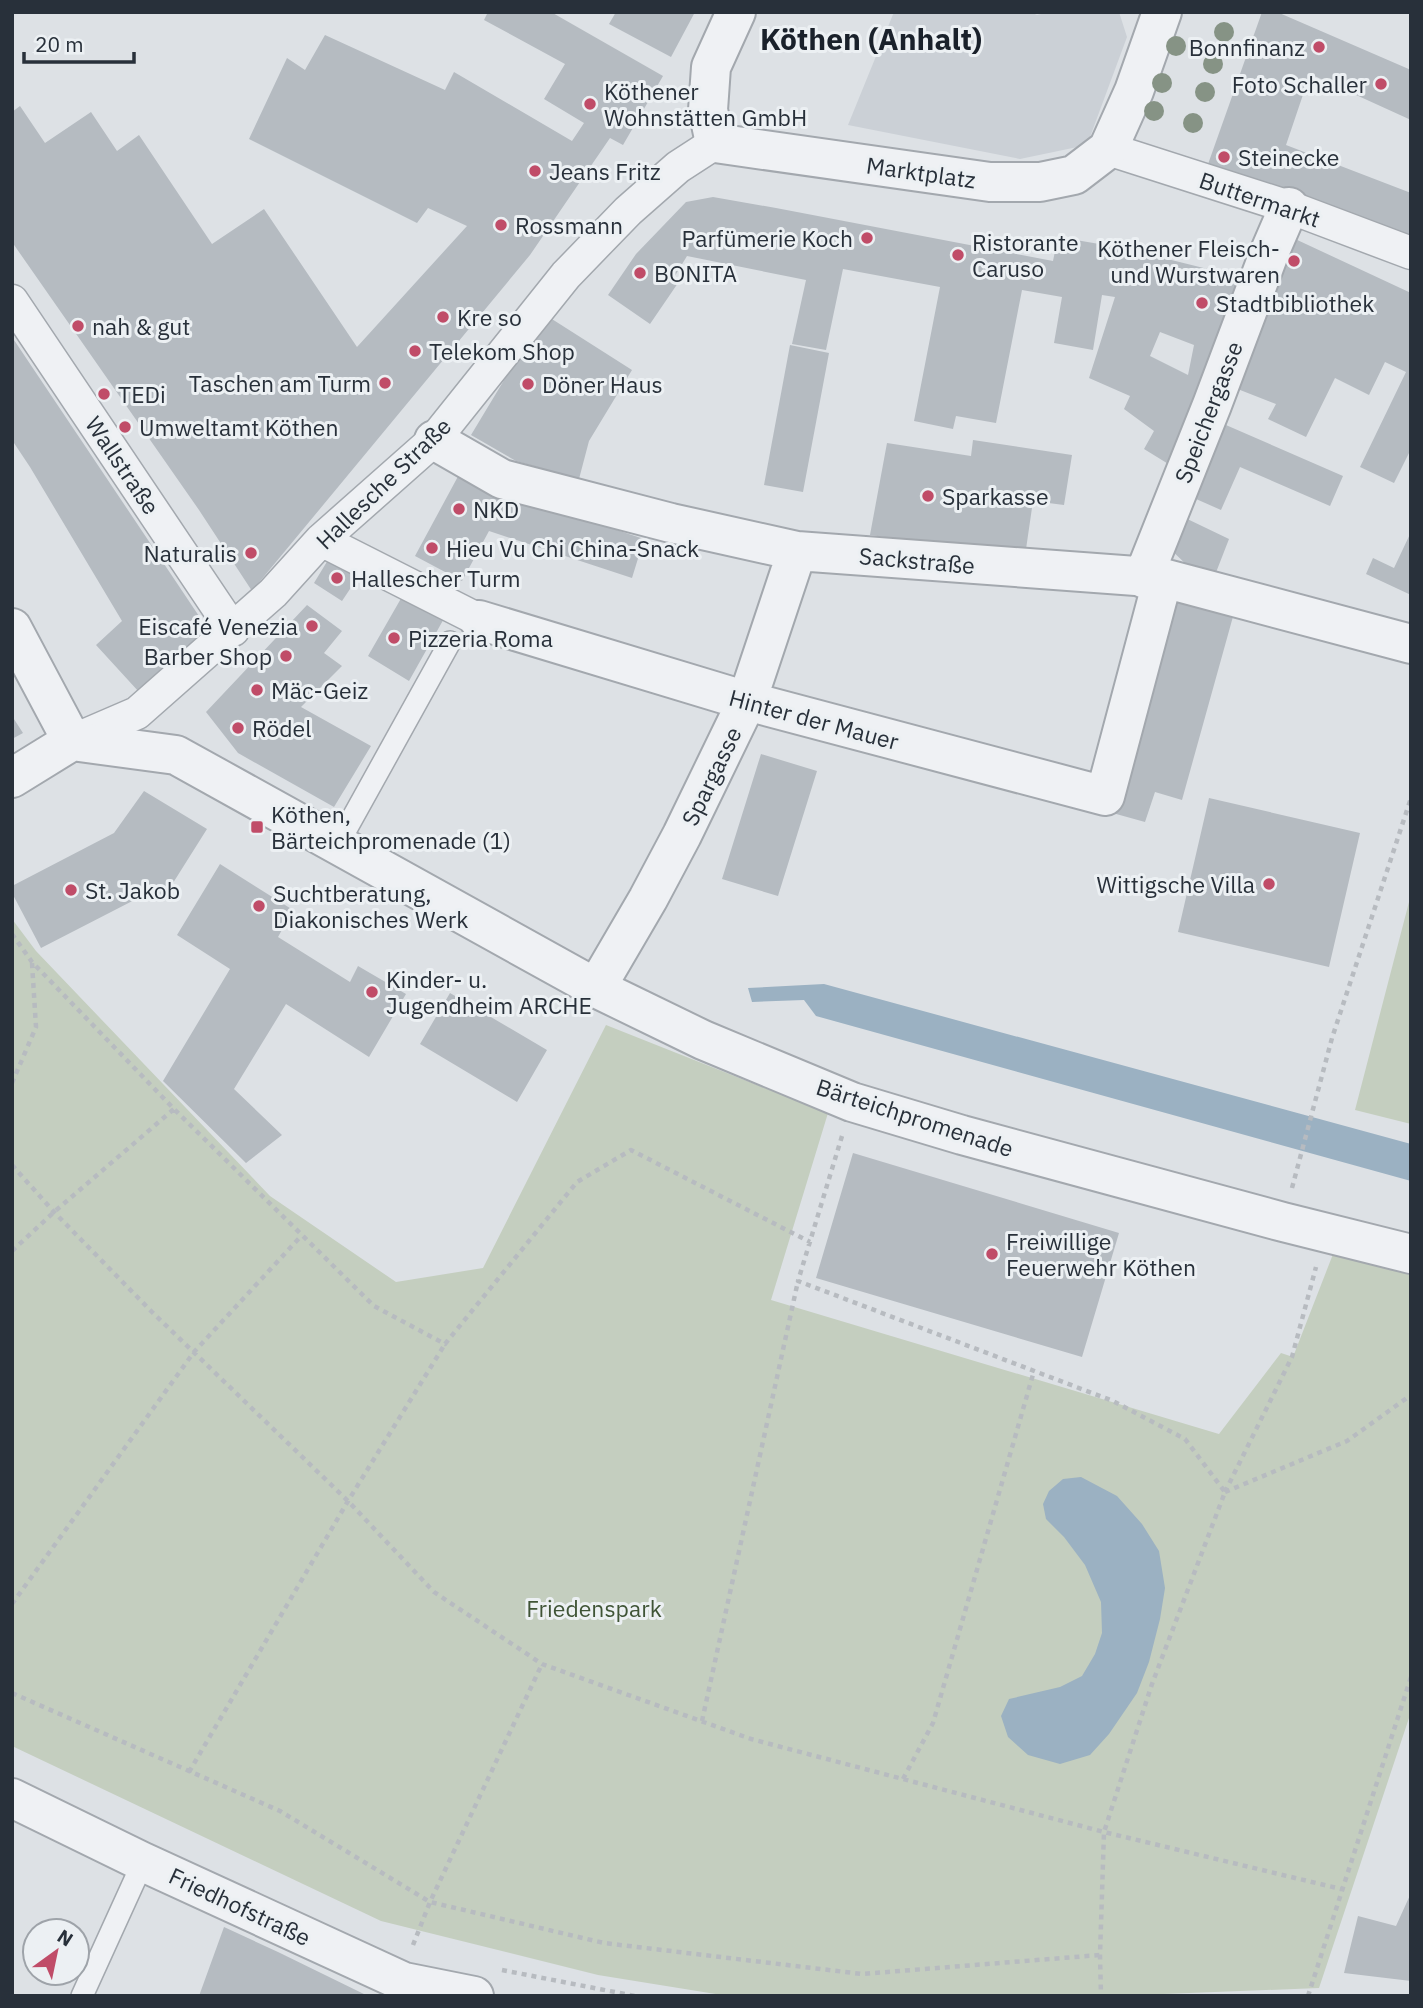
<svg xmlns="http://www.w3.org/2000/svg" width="1423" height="2008" font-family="'IBM Plex Sans',sans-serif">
	<rect width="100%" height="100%" fill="#dde1e5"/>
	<path fill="#cbd0d6" d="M894 12H1030L1037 15 1049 12H1119L1127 37 1087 145 1020 159 848 125Z"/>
	<path fill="#c4cebf" d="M1409 902 1411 903V1124L1355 1110Z
		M12 919 36 951 270 1196 396 1282 483 1268 606 1025 828 1113 771 1300 1219 1434 1281 1353 1293 1357 1335 1249 1411 1269V1712L1319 1988 1113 1996H728L598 1975 381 1921 12 1746Z"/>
	<path fill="#9bb1c2" d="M824 984 1411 1144V1181L816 1016 804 1000 752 1002 748 988Z
		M1081 1477 1117 1496 1142 1524 1159 1551 1165 1588 1160 1619 1149 1662 1137 1693 1109 1734 1090 1755 1060 1764 1028 1755 1008 1737 1001 1716 1009 1699 1060 1687 1082 1676 1095 1654 1102 1633 1101 1602 1085 1565 1064 1537 1046 1519 1043 1504 1049 1491 1063 1479Z"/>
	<path fill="#b5bbc1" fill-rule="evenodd" d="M488 12H551L663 76 623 145 610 138 530 255 252 591 199 510 12 242V112L20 106 45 143 91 112 117 151 139 135 212 244 264 209 357 347 467 226 428 208 417 223 249 139 287 58 305 70 325 35 445 90 454 72 572 141 584 123 544 99 565 64 484 20Z
		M616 12H695L671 57 609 24Z
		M1262 12H1277L1411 70V120L1310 74 1286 145 1411 193V241L1207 167Z
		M713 197 776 208 1053 261 1058 237 1123 248 1248 279 1170 465 1144 449 1154 431 1124 409 1130 396 1089 378 1115 297 1102 295 1093 350 1054 343 1062 297 1022 290 996 423 956 416 953 429 914 421 940 287 843 269 826 350 792 344 806 280 687 256 673 279 678 283 650 324 608 295 636 254 686 202ZM1160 332 1194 345 1188 375 1150 356Z
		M1293 238 1411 293V449L1394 483 1360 467 1406 372 1385 362 1369 395 1335 378 1306 437 1268 419 1276 404 1235 388Z
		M544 314 632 370 589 441 579 479 516 461 471 435Z
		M12 337 207 628 139 692 96 645 122 621 30 467 12 440Z
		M790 345 829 353 803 492 764 485Z
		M1219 422 1343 476 1330 506 1240 467 1221 510 1187 495Z
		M973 440 1072 455 1064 505 1033 501 1025 556 870 535 887 443 971 456Z
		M462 469 508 494 644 539 632 578 489 531 462 581 415 556Z
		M1179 515 1229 539 1215 575 1191 569 1165 544Z
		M1411 532V595L1366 574 1373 558 1394 568Z
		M331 555 360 574 342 601 314 583Z
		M403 595 446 615 409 681 368 656Z
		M1171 596 1234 613 1182 800 1155 792 1145 822 1109 812Z
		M307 605 342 631 324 653 342 666 301 707 371 746 334 807 238 753 206 712Z
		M12 716 23 733 12 739Z
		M761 754 817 771 778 896 722 879Z
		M144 791 207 829 161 902 146 894 41 948 12 893V886L114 833Z
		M1209 798 1360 833 1329 967 1178 932Z
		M220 864 293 910 278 937 350 982 358 966 406 994 369 1057 286 1004 234 1089 282 1135 246 1163 163 1081 230 969 177 935Z
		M450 993 547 1050 517 1102 420 1044Z
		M853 1153 1119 1233 1082 1357 816 1278Z
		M1411 1893V1981L1344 1973 1358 1916 1396 1926Z
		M224 1927 278 1952 368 1996H199Z"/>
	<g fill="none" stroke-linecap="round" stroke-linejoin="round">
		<defs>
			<path id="service" d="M338 844 450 642
				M82 1996 143 1862"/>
			<path id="pedestrian" d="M1108 149 1289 207 1411 253
				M12 301 233 630
				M321 540 479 620
				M72 741 137 713 273 593 321 540 434 440 566 275 628 211 678 167 715 143"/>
			<path id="minor" d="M736 12 711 67 708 110 715 143 990 182H1040L1074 175 1108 149 1134 91 1162 12
				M434 440 502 479 671 523 797 551 1163 578 1411 644
				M1143 578 1212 405 1270 251 1289 207
				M479 620 747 701 1105 796 1163 578
				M12 628 72 741
				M72 741 176 755 596 988 703 1040 852 1102 962 1135 1283 1222 1411 1254
				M12 778 72 741
				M596 988 648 899 682 835 747 701 797 551
				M12 1798 143 1862 404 1982 474 1996"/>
		</defs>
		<use href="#service" stroke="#a3a8ae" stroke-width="24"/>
		<use href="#pedestrian" stroke="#a3a8ae" stroke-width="35"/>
		<use href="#minor" stroke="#a3a8ae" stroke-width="42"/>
		<path stroke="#b7bbc0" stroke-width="4.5" stroke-dasharray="5 5" stroke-linecap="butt" d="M12 934 32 962 174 1109 374 1306 445 1344 577 1182 631 1150 810 1242
			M12 1083 36 1027 32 963
			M842 1136 798 1281 1113 1401 1185 1439 1225 1492 1152 1684 1104 1832 1100 1955 1101 1996
			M12 1165 54 1212 152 1312 348 1501 434 1592 542 1664 751 1739 1104 1832 1341 1889
			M1292 1188 1332 1038 1411 798
			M12 1251 54 1212 174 1109
			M1225 1492 1292 1357 1316 1267
			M1225 1492 1347 1441 1411 1395
			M12 1604 194 1352 302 1235
			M12 1693 280 1811 430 1902 604 1943 862 1974 1100 1955
			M702 1721 798 1281
			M189 1772 348 1501 445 1344
			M903 1779 933 1723 1034 1371
			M413 1945 430 1902 542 1664
			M502 1970 635 1996
			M1308 1996 1411 1677"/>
		<use href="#service" stroke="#eff1f4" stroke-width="21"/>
		<use href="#pedestrian" stroke="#eff1f4" stroke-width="32"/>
		<use href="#minor" stroke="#eff1f4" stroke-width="38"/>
	</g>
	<g fill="#869385">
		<circle cx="1224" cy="32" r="10"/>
		<circle cx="1176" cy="46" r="10"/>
		<circle cx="1213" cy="64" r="10"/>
		<circle cx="1162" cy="83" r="10"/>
		<circle cx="1205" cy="92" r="10"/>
		<circle cx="1154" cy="111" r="10"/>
		<circle cx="1193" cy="123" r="10"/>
	</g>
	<g fill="#c04c68" stroke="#ecf0f3" stroke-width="2.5">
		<circle cx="1319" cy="47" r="7"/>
		<circle cx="1381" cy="84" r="7"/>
		<circle cx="590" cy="104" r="7"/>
		<circle cx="1224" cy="157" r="7"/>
		<circle cx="535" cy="171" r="7"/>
		<circle cx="501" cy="225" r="7"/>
		<circle cx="867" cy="238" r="7"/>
		<circle cx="958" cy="255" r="7"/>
		<circle cx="1294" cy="261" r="7"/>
		<circle cx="640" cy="273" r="7"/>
		<circle cx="1202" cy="303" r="7"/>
		<circle cx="443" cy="317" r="7"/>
		<circle cx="78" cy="326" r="7"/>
		<circle cx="415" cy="351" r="7"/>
		<circle cx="385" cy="383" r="7"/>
		<circle cx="528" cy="384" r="7"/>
		<circle cx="104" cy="394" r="7"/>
		<circle cx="125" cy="427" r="7"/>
		<circle cx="928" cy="496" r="7"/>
		<circle cx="459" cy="509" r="7"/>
		<circle cx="432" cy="548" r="7"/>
		<circle cx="251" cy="553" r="7"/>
		<circle cx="337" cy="578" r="7"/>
		<circle cx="312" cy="626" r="7"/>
		<circle cx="394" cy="638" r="7"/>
		<circle cx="286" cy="656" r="7"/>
		<circle cx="257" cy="690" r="7"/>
		<circle cx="238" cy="728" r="7"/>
		<rect x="250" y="820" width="14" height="14" rx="3.5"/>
		<circle cx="1269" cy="884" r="7"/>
		<circle cx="71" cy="890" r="7"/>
		<circle cx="259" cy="906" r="7"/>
		<circle cx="372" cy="992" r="7"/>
		<circle cx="992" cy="1254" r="7"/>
	</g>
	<g text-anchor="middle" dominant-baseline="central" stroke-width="6" stroke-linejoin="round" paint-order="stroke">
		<g font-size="23" fill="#28303a" stroke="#ecf0f3" text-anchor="start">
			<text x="1305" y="47" text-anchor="end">Bonnfinanz</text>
			<text x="1367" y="84" text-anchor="end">Foto Schaller</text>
			<text x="604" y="91">Köthener<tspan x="604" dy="26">Wohnstätten GmbH</tspan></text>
			<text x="1238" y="157">Steinecke</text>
			<text x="549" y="171">Jeans Fritz</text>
			<text x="515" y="225">Rossmann</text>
			<text x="853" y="238" text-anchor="end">Parfümerie Koch</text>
			<text x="972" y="242">Ristorante<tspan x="972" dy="26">Caruso</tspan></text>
			<text x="1280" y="248" text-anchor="end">Köthener Fleisch-<tspan x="1280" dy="26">und Wurstwaren</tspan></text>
			<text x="654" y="273">BONITA</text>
			<text x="1216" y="303">Stadtbibliothek</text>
			<text x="457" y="317">Kre so</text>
			<text x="92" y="326">nah &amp; gut</text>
			<text x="429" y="351">Telekom Shop</text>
			<text x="371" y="383" text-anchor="end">Taschen am Turm</text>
			<text x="542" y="384">Döner Haus</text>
			<text x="118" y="394">TEDi</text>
			<text x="139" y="427">Umweltamt Köthen</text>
			<text x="942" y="496">Sparkasse</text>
			<text x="473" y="509">NKD</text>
			<text x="446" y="548">Hieu Vu Chi China-Snack</text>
			<text x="237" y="553" text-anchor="end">Naturalis</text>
			<text x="351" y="578">Hallescher Turm</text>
			<text x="298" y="626" text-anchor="end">Eiscafé Venezia</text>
			<text x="408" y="638">Pizzeria Roma</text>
			<text x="272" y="656" text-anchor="end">Barber Shop</text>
			<text x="271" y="690">Mäc-Geiz</text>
			<text x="252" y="728">Rödel</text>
			<text x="271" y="814">Köthen,<tspan x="271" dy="26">Bärteichpromenade (1)</tspan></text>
			<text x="1255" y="884" text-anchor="end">Wittigsche Villa</text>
			<text x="85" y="890">St. Jakob</text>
			<text x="273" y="893">Suchtberatung,<tspan x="273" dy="26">Diakonisches Werk</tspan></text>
			<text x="386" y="979">Kinder- u.<tspan x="386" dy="26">Jugendheim ARCHE</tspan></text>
			<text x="1006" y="1241">Freiwillige<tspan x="1006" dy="26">Feuerwehr Köthen</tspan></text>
		</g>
		<g font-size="23" fill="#28303a" stroke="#ecf0f3">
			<text transform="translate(921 172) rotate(8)">Marktplatz</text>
			<text transform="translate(1260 199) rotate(19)">Buttermarkt</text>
			<text transform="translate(1208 412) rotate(-69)">Speichergasse</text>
			<text transform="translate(123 465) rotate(56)">Wallstraße</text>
			<text transform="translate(383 483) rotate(-44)">Hallesche Straße</text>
			<text transform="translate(917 560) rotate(5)">Sackstraße</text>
			<text transform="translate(814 719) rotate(15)">Hinter der Mauer</text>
			<text transform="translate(711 776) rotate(-64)">Spargasse</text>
			<text transform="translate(915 1117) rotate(18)">Bärteichpromenade</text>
			<text transform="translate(240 1906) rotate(25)">Friedhofstraße</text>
		</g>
		<g font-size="23" fill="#3f5436" stroke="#ecf0f3">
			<text x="594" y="1608">Friedenspark</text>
		</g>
		<g font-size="30" font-weight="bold" fill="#1a212b" stroke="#ecf0f3">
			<text x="871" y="38">Köthen (Anhalt)</text>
		</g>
	</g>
	<rect width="1423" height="2008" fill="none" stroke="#28303a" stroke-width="28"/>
	<g transform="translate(56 1952) rotate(33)"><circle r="33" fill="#ecf0f3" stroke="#9ea3a9" stroke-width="2"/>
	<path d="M0-5L12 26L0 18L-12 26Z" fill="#c04c68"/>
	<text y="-10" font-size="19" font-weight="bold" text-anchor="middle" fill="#28303a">N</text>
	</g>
	<path d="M24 52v10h110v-10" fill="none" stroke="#28303a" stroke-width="3.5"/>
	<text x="35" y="52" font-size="21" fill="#28303a" stroke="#ecf0f3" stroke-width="5" paint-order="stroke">20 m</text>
</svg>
